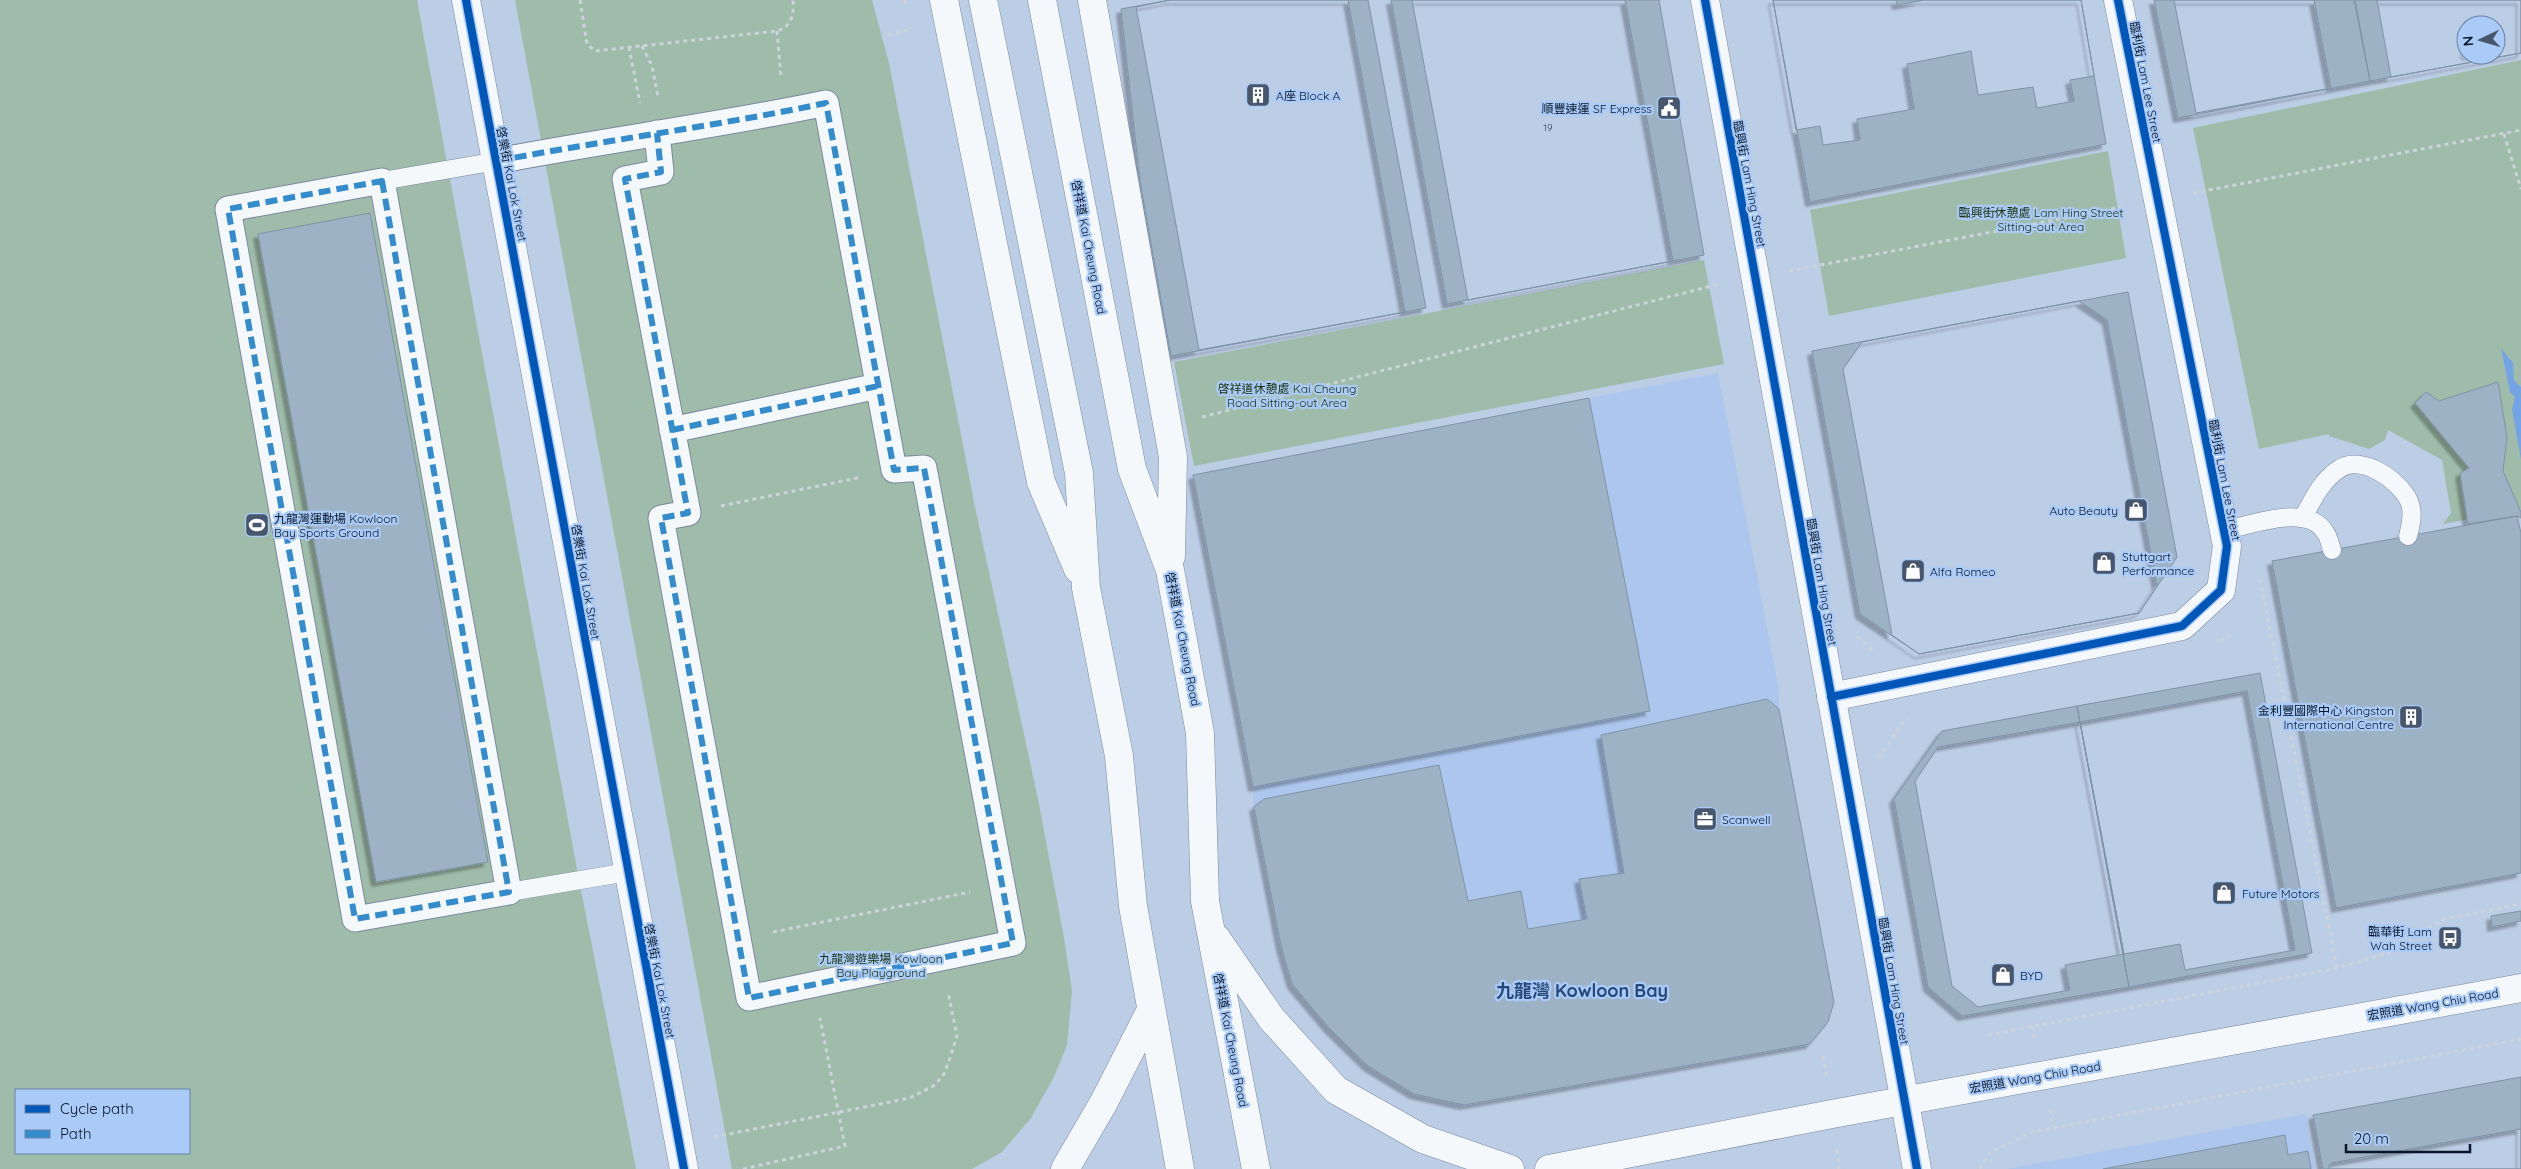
<svg xmlns="http://www.w3.org/2000/svg" width="2521" height="1169" font-family="Quicksand,'Noto Sans TC',sans-serif">
	<defs>
		<filter id="shadow"><feDropShadow dx="-4.5" dy="4.5" stdDeviation="1" flood-color="#0004"/></filter>
	</defs>
	<rect width="100%" height="100%" fill="#bccde6"/>
	<path fill="#acc6ed" d="M1718 373 1778 685 1779 709 1834 1002 1828 1022 1810 1044 1464 1105 1414 1094 1368 1066 1292 984 1281 946 1254 807 1253 787 1193 475Z
		M2305 1114 2315 1169H2007Z"/>
	<path fill="#9fbcaa" fill-rule="evenodd" d="M0 0H417L579 880 636 1169H0ZM16 1090H189V1153H16Z
		M515 0H872L889 63 975 507 1039 804 1064 938 1072 991 1067 1045 1054 1077 1031 1118 1002 1152 972 1169H732Z
		M2521 60V509L2443 524 2451 513 2442 460 2388 430 2385 440 2369 449 2329 436V434L2259 449 2193 128Z
		M2108 151 2126 258 1829 316 1810 210Z
		M1704 260 1724 364 1194 466 1174 362Z"/>
	<path fill="#74a4e6" d="M2501 348 2513 363 2514 380 2521 387V460L2512 409 2515 397 2510 392Z"/>
	<path fill="#9db2c5" stroke="#7e93a6" fill-rule="evenodd" filter="url(#shadow)" d="M1170 0H1368L1426 308 1171 356 1140 181 1121 9Z
		M1170 0H1348L1405 312 1199 350 1136 7Z
		M1391 0H1659L1704 255 1447 304Z
		M1412 0H1625L1673 261 1468 300Z
		M1773 0H2081L2106 144 1810 202Z
		M1773 0H1896L1897 5 1924 0H2081L2094 76 2070 80 2074 101 2037 108 2033 87 1978 95 1971 51 1907 64 1914 109 1857 119 1860 140 1823 145 1820 126 1796 130Z
		M2154 0H2354L2370 81 2178 118Z
		M2174 0H2314L2331 88 2196 113Z
		M2355 0H2521V53L2370 81ZM2466 25H2496V55H2466Z
		M2377 0H2521V53L2391 77ZM2466 25H2496V55H2466Z
		M370 213 488 862 376 882 258 234Z
		M2128 292 2177 557 2139 613 1919 654 1860 614 1812 351Z
		M2079 301 2107 320 2157 586 2139 613 1919 654 1892 635 1843 369 1862 342Z
		M2498 382 2507 437 2503 471 2521 512V518L2517 516 2468 524 2460 473 2469 468 2415 403 2426 392 2439 401Z
		M1589 398 1650 711 1253 787 1193 475Z
		M2517 516 2521 533V873L2336 908 2272 561Z
		M2260 673 2312 953 2129 987 2077 706Z
		M2247 691 2295 950 2185 970 2180 944 2124 954 2080 722Z
		M1767 699 1779 709 1834 1002 1828 1022 1810 1044 1464 1105 1414 1094 1368 1066 1329 1028 1292 984 1281 946 1254 807 1264 799 1439 765 1468 901 1521 891 1528 929 1587 919 1579 879 1624 873 1601 735Z
		M2077 706 2129 987 1962 1016 1928 987 1894 799 1942 731Z
		M2080 722 2124 954 2065 965 2070 990 1978 1007 1952 986 1915 781 1938 747Z
		M2521 911V921L2492 927 2491 916Z
		M2521 1077V1169H2323L2313 1115Z
		M2521 1129V1169H2328L2331 1163Z
		M2285 1135 2288 1155 2308 1151 2311 1169H2103Z"/>
	<g fill="none" stroke-linecap="round" stroke-linejoin="round">
		<defs>
			<path id="service" d="M382 181 497 161
				M2303 518C2313 499 2321 481 2339 469 2362 454 2399 480 2409 501 2414 512 2411 525 2408 536
				M2223 531C2250 525 2307 503 2325 532 2329 537 2330 544 2332 550
				M509 892 628 872"/>
			<path id="pedestrian" d="M497 161C606 140 717 126 826 103L894 470 924 468 1013 943 749 998 661 518 688 513 625 179 661 172 657 133
				M382 181 509 892 355 919 228 209Z
				M672 430 878 386"/>
			<path id="minor" d="M466 0 684 1169
				M1831 697 2182 626 2221 590 2227 546 2118 0"/>
			<path id="tertiary" d="M1705 0 1917 1169"/>
			<path id="secondary" d="M1549 1169 1832 1114 2521 988"/>
			<path id="primary" d="M944 0 1041 482 1078 569
				M983 0 1079 473 1086 588 1119 756 1133 906 1180 1169
				M1042 0 1132 469 1170 570 1200 733 1205 901 1256 1169
				M1092 0 1173 457 1171 556
				M1216 938 1271 1018 1336 1090 1423 1139 1510 1169
				M1065 1169 1104 1102 1151 1010"/>
		</defs>
		<use href="#service" stroke="#7b899e" stroke-width="19"/>
		<use href="#pedestrian" stroke="#7b899e" stroke-width="27"/>
		<use href="#minor" stroke="#7b899e" stroke-width="29"/>
		<use href="#tertiary" stroke="#7b899e" stroke-width="29"/>
		<use href="#secondary" stroke="#7b899e" stroke-width="29"/>
		<use href="#primary" stroke="#7b899e" stroke-width="29"/>
		<path stroke="#cdd3db" stroke-width="3" stroke-dasharray="4 4" stroke-linecap="butt" d="M580 0 587 44 595 51 777 31C792 26 794 15 793 0
			M905 0 907 8
			M777 31 781 77
			M888 35 911 29V27
			M642 46 652 66 658 97
			M629 47 640 103
			M2504 134 2521 189
			M2193 193 2521 130
			M1789 271 2122 207
			M1202 417 1719 284
			M721 506 862 477
			M2260 579 2337 968
			M1857 637 1875 652
			M2221 641 2228 638 2231 632
			M1879 758 1902 723 1908 719
			M773 932 970 892
			M2032 1026 2035 1041
			M1988 1035 2337 968 2392 952 2444 919 2521 904
			M1823 1056 1827 1079
			M2050 1110 2053 1127
			M714 1137 910 1098 935 1085 944 1074 950 1058 957 1036 948 992
			M1837 1150 1839 1169
			M743 1169 845 1146 820 1018
			M1980 1169 1989 1153 2032 1132 2521 1039"/>
		<use href="#service" stroke="#f5f8fb" stroke-width="18"/>
		<use href="#pedestrian" stroke="#f5f8fb" stroke-width="25"/>
		<use href="#minor" stroke="#f5f8fb" stroke-width="28"/>
		<use href="#tertiary" stroke="#f5f8fb" stroke-width="28"/>
		<use href="#secondary" stroke="#f5f8fb" stroke-width="28"/>
		<use href="#primary" stroke="#f5f8fb" stroke-width="28"/>
		<path stroke="#348ccc" stroke-width="6" stroke-dasharray="12 6" stroke-linecap="butt" d="M497 161C606 140 717 126 826 103L894 470 924 468 1013 943 749 998 661 518 688 513 625 179 661 172 657 133
			M382 181 509 892 355 919 228 209Z
			M672 430 878 386"/>
		<defs>
			<path id="cycleway" d="M466 0 684 1169
				M1705 0 1917 1169
				M1831 697 2182 626 2221 590 2227 546 2118 0"/>
		</defs>
		<use href="#cycleway" stroke="#aacaf7" stroke-width="11"/>
		<use href="#cycleway" stroke="#0057b8" stroke-width="8"/>
	</g>
	<defs>
		<symbol id="building-square" viewBox="-11 -11 22 22"><rect x="-9" y="-9" width="18" height="18" rx="4" fill="#47566c" stroke="#aacaf7"/><path d="M-4-6H4V6H1V3H-1V6H-4ZM-2.5-4.3h1.7v1.8h-1.7ZM.8-4.3h1.7v1.8H.8ZM-2.5-1h1.7V.8h-1.7ZM.8-1h1.7V.8H.8Z" fill="#fff"/></symbol>
		<symbol id="civic-square" viewBox="-11 -11 22 22"><rect x="-9" y="-9" width="18" height="18" rx="4" fill="#47566c" stroke="#aacaf7"/><path d="M-.6-6.5H3V-4.5H.6V-3L4-1V1h2V6H-6V1h2V-1L-.6-3ZM-1.2 2.5V6h2.4V2.5Z" fill="#fff"/></symbol>
		<symbol id="shop-square" viewBox="-11 -11 22 22"><rect x="-9" y="-9" width="18" height="18" rx="4" fill="#47566c" stroke="#aacaf7"/><path d="M-5-2.5h2.3a2.7 3.5 0 0 1 5.4 0H5L5.5 6h-11ZM-1.5-2.5h3a1.5 2.3 0 0 0-3 0Z" fill="#fff"/></symbol>
		<symbol id="stadium-square" viewBox="-11 -11 22 22"><rect x="-9" y="-9" width="18" height="18" rx="4" fill="#47566c" stroke="#aacaf7"/><path d="M0-5a6.5 5 0 1 0 0 10a6.5 5 0 1 0 0-10ZM-3.5-1.8h7v3.6h-7Z" fill="#fff"/></symbol>
		<symbol id="office-square" viewBox="-11 -11 22 22"><rect x="-9" y="-9" width="18" height="18" rx="4" fill="#47566c" stroke="#aacaf7"/><path d="M-6-3h4V-5.5h4V-3h4V5H-6ZM-1-4.5V-3h2v-1.5ZM-6 0V1H6V0Z" fill="#fff"/></symbol>
		<symbol id="bus-square" viewBox="-11 -11 22 22"><rect x="-9" y="-9" width="18" height="18" rx="4" fill="#47566c" stroke="#aacaf7"/><path d="M-5-6H5V4H4V6H2V4H-2V6H-4V4H-5ZM-3.5-4V0h7V-4ZM-3.5 1.2v1.5H-2V1.2ZM2 1.2v1.5H3.5V1.2Z" fill="#fff"/></symbol>
	</defs>
	<g fill-rule="evenodd">
		<use href="#building-square" x="1244" y="81" width="28" height="28"/>
		<use href="#civic-square" x="1655" y="94" width="28" height="28"/>
		<use href="#shop-square" x="2122" y="496" width="28" height="28"/>
		<use href="#stadium-square" x="243" y="511" width="28" height="28"/>
		<use href="#shop-square" x="2090" y="549" width="28" height="28"/>
		<use href="#shop-square" x="1899" y="557" width="28" height="28"/>
		<use href="#building-square" x="2397" y="703" width="28" height="28"/>
		<use href="#office-square" x="1691" y="805" width="28" height="28"/>
		<use href="#shop-square" x="2210" y="879" width="28" height="28"/>
		<use href="#bus-square" x="2436" y="924" width="28" height="28"/>
		<use href="#shop-square" x="1989" y="961" width="28" height="28"/>
	</g>
	<g text-anchor="middle" dominant-baseline="central" stroke-width="4.5" stroke-linejoin="round" paint-order="stroke">
		<g font-size="10" fill="#2d3d51">
			<text x="1548" y="127">19</text>
		</g>
		<g font-size="12" fill="#08162a" stroke="#aacaf7">
			<text transform="translate(2146 82) rotate(79)">臨利街 Lam Lee Street</text>
			<text transform="translate(512 184) rotate(79)">啓樂街 Kai Lok Street</text>
			<text transform="translate(1750 184) rotate(79)">臨興街 Lam Hing Street</text>
			<text transform="translate(1089 247) rotate(79)">啓祥道 Kai Cheung Road</text>
			<text transform="translate(2225 480) rotate(79)">臨利街 Lam Lee Street</text>
			<text transform="translate(586 582) rotate(80)">啓樂街 Kai Lok Street</text>
			<text transform="translate(1822 582) rotate(80)">臨興街 Lam Hing Street</text>
			<text transform="translate(1183 639) rotate(79)">啓祥道 Kai Cheung Road</text>
			<text transform="translate(660 981) rotate(79)">啓樂街 Kai Lok Street</text>
			<text transform="translate(1894 981) rotate(80)">臨興街 Lam Hing Street</text>
			<text transform="translate(2433 1004) rotate(-10)">宏照道 Wang Chiu Road</text>
			<text transform="translate(1231 1040) rotate(79)">啓祥道 Kai Cheung Road</text>
			<text transform="translate(2035 1077) rotate(-10)">宏照道 Wang Chiu Road</text>
		</g>
		<g font-size="12" fill="#08162a" stroke="#aacaf7" text-anchor="start">
			<text x="1276" y="95">A座 Block A</text>
			<text x="1652" y="108" text-anchor="end">順豐速運 SF Express</text>
			<text x="2118" y="510" text-anchor="end">Auto Beauty</text>
			<text x="274" y="518">九龍灣運動場 Kowloon<tspan x="274" dy="14">Bay Sports Ground</tspan></text>
			<text x="2122" y="556">Stuttgart<tspan x="2122" dy="14">Performance</tspan></text>
			<text x="1930" y="571">Alfa Romeo</text>
			<text x="2394" y="710" text-anchor="end">金利豐國際中心 Kingston<tspan x="2394" dy="14">International Centre</tspan></text>
			<text x="1722" y="819">Scanwell</text>
			<text x="2242" y="893">Future Motors</text>
			<text x="2432" y="931" text-anchor="end">臨華街 Lam<tspan x="2432" dy="14">Wah Street</tspan></text>
			<text x="2020" y="975">BYD</text>
		</g>
		<g font-size="12" fill="#18310c" stroke="#aacaf7">
			<text x="2041" y="212">臨興街休憩處 Lam Hing Street<tspan x="2041" dy="14">Sitting-out Area</tspan></text>
			<text x="1287" y="388">啓祥道休憩處 Kai Cheung<tspan x="1287" dy="14">Road Sitting-out Area</tspan></text>
			<text x="881" y="958">九龍灣遊樂場 Kowloon<tspan x="881" dy="14">Bay Playground</tspan></text>
		</g>
		<g font-size="18" font-weight="bold" fill="#274979" stroke="#aacaf7">
			<text x="1582" y="990">九龍灣 Kowloon Bay</text>
		</g>
	</g>
	<rect x="15" y="1089" width="175" height="65" fill="#aacaf7" stroke="#6982a5"/>
	<rect x="25" y="1105" width="25" height="8" fill="#0057b8" stroke="#6982a5"/>
	<text x="60" y="1114" font-size="15" fill="#08162a">Cycle path</text>
	<rect x="25" y="1130" width="25" height="8" fill="#348ccc" stroke="#6982a5"/>
	<text x="60" y="1139" font-size="15" fill="#08162a">Path</text>
	<g transform="translate(2481 40) rotate(265)"><circle r="24" fill="#aacaf7" stroke="#6982a5"/>
	<path d="M0-4L9 19L0 12L-9 19Z" fill="#47566c"/>
	<text y="-8" font-size="14" font-weight="bold" text-anchor="middle" fill="#08162a">N</text>
	</g>
	<path d="M2346 1144v8h124v-8" fill="none" stroke="#08162a" stroke-width="2.5"/>
	<text x="2354" y="1144" font-size="15" fill="#08162a" stroke="#aacaf7" stroke-width="4" paint-order="stroke">20 m</text>
</svg>
